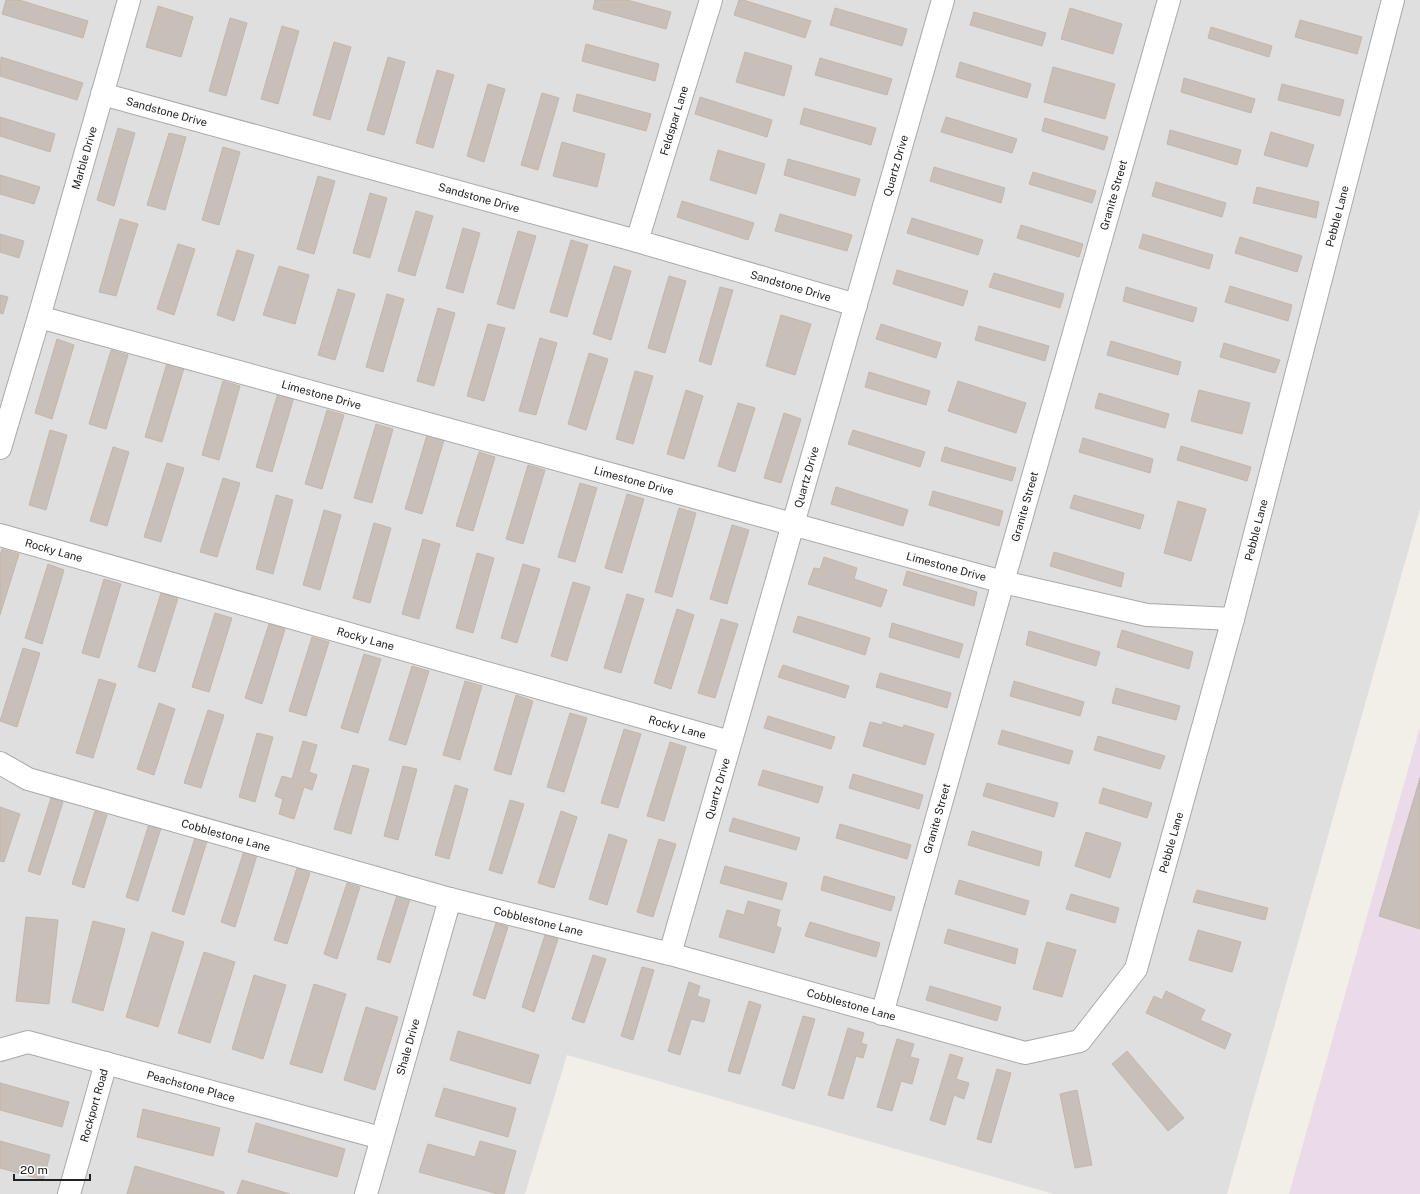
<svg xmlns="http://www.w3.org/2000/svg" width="1420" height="1194" font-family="'Public Sans',sans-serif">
	<rect width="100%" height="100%" fill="#f2efe9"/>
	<path fill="#e0dfdf" d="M0 0H1420V509L1227 1194H1054L567 1055 525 1194H0Z"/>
	<path fill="#ebdbe8" d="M1420 727V1194H1289Z"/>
	<path fill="#c7bfb8" stroke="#c4b6ab" d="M6 0H19L88 21 83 38 2 14Z
		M595 0H627L671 12 666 29 593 9Z
		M739 0H743L811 21 805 38 734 15Z
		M158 6 193 17 181 57 146 47Z
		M835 8 907 29 902 46 830 25Z
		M1070 8 1122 24 1113 54 1061 39Z
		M974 12 1046 33 1042 46 970 25Z
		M230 18 247 23 226 96 209 91Z
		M1300 20 1362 37 1357 54 1295 37Z
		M282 26 299 31 278 104 261 99Z
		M1211 27 1272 46 1269 57 1208 38Z
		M334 42 351 47 330 120 313 115Z
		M586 44 659 64 655 81 582 61Z
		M745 52 792 66 784 96 736 82Z
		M1 57 83 83 77 100 0 76Z
		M388 57 405 62 384 135 367 130Z
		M820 58 892 79 887 95 815 75Z
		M960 62 1031 84 1027 98 956 77Z
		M1053 67 1115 84 1105 119 1044 102Z
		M437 70 454 75 433 148 416 143Z
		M1184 78 1255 99 1251 113 1181 92Z
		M488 84 505 89 484 162 467 156Z
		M1282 84 1344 100 1340 116 1278 100Z
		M542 93 559 98 538 170 521 165Z
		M577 94 651 114 646 131 573 111Z
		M700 97 772 120 767 137 695 114Z
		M804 108 876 128 871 145 800 124Z
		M0 117 55 134 50 152 0 136Z
		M946 117 1017 139 1012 153 941 132Z
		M1045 118 1108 137 1104 150 1042 131Z
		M118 128 135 133 114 206 97 200Z
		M1170 130 1241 150 1237 165 1167 144Z
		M1271 132 1314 145 1307 167 1264 155Z
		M169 133 186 137 165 210 147 205Z
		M562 142 605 154 597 187 553 176Z
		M223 147 240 152 219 225 202 220Z
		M718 150 765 164 756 194 710 180Z
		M788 159 860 179 855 196 784 175Z
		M934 167 1005 188 1001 203 930 181Z
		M1033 172 1096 191 1092 203 1029 184Z
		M0 175 40 187 34 204 0 194Z
		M318 176 335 181 314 254 297 249Z
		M1156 182 1226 203 1222 217 1152 196Z
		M1257 187 1319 202 1316 218 1253 203Z
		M370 193 387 198 370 258 353 253Z
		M682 201 754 223 748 240 677 217Z
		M416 211 433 216 415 276 398 271Z
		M780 214 852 235 847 251 775 231Z
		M912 218 983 240 978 255 907 233Z
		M120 219 138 224 116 296 99 292Z
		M1021 225 1083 244 1079 257 1017 238Z
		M463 228 480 233 463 293 446 288Z
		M518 231 536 236 514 309 497 304Z
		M0 234 24 241 19 258 0 252Z
		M1143 234 1213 255 1209 269 1139 248Z
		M1240 237 1302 256 1297 272 1235 253Z
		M571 240 588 245 567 317 550 312Z
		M178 244 195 249 174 315 157 309Z
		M237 250 254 255 234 321 217 315Z
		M279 266 309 275 295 324 263 315Z
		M614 266 631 271 611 340 593 334Z
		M897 270 968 291 963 306 893 284Z
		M994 273 1064 294 1060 308 989 287Z
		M669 276 686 281 665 353 648 348Z
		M1230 286 1292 305 1288 321 1225 302Z
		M720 287 733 290 711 365 699 361Z
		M1126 287 1197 308 1193 322 1123 301Z
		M338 289 355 294 335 360 318 355Z
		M387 294 404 299 383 372 366 367Z
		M0 295 8 297 3 314 0 313Z
		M438 308 455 313 434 386 417 381Z
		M781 315 811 324 795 375 766 366Z
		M488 324 505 328 484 401 467 396Z
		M881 324 941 343 936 358 876 339Z
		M979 326 1049 346 1045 361 975 340Z
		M540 338 557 343 536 415 519 411Z
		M57 339 74 345 52 419 35 413Z
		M1111 341 1181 362 1178 375 1107 355Z
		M1224 343 1280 360 1275 373 1220 357Z
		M111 350 128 355 106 429 89 424Z
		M589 353 608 359 586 430 568 424Z
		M167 363 184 368 162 442 145 437Z
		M635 371 653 376 633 444 616 439Z
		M869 372 930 391 926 405 865 387Z
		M223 381 240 386 219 460 202 455Z
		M958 381 1026 403 1016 433 948 411Z
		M686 390 703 396 684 459 667 454Z
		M1199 390 1250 403 1242 434 1191 421Z
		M278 393 294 397 272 472 256 467Z
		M1099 393 1169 414 1165 428 1095 408Z
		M738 403 755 408 735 472 718 466Z
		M327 410 344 415 322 489 305 484Z
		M784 413 801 419 781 483 764 478Z
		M376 424 393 429 372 503 354 498Z
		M50 430 67 435 46 510 29 505Z
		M853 430 925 452 920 467 848 444Z
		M427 435 444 440 422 514 405 509Z
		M1083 438 1153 459 1150 473 1079 452Z
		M1181 446 1251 467 1247 481 1177 460Z
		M113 447 129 452 107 526 90 521Z
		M945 447 1016 468 1012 481 941 461Z
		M479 452 495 457 473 531 456 526Z
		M167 463 184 468 161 542 144 537Z
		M528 465 545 470 523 544 506 539Z
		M223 478 240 483 217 557 200 552Z
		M580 483 597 488 575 562 558 557Z
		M836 487 908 510 903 526 831 504Z
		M933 491 1003 511 999 526 929 505Z
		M627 494 644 499 622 573 605 568Z
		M276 495 293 500 273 574 256 569Z
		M1074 495 1144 515 1140 529 1070 508Z
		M1178 501 1206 509 1191 561 1164 553Z
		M679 508 696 513 672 597 655 592Z
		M324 510 341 515 320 590 303 585Z
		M374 523 391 528 370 603 353 598Z
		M732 525 749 530 727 604 710 599Z
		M423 539 440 544 419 619 402 614Z
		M2 549 19 554 0 615V555Z
		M1054 552 1124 573 1121 587 1050 566Z
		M477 553 494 558 473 633 456 628Z
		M824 557 857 568 854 579 887 590 881 607 808 584 814 568 820 569Z
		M48 564 64 570 42 644 25 638Z
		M523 564 540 569 517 643 501 638Z
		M907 571 977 592 974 606 903 585Z
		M104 579 121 584 99 658 82 653Z
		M573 582 590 587 567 661 551 656Z
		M161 593 178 598 155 672 138 667Z
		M627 594 644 599 621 673 604 668Z
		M677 609 694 615 671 689 654 683Z
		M215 613 232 618 209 692 192 687Z
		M798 616 870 638 865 655 793 632Z
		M721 619 738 624 715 698 698 693Z
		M892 623 963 644 959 658 889 637Z
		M269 624 285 629 262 704 245 698Z
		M1122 630 1193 652 1189 669 1117 647Z
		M1029 631 1100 652 1096 666 1026 645Z
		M312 637 329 642 306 716 289 711Z
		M23 648 40 653 17 727 0 721Z
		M364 654 381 659 358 733 341 728Z
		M783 665 849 686 845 698 778 677Z
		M412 666 429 671 406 745 389 740Z
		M880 673 951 693 947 708 876 687Z
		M99 679 116 684 93 758 76 753Z
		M465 681 482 686 460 760 443 755Z
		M1014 681 1084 702 1080 716 1010 696Z
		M1116 688 1180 706 1176 720 1112 703Z
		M516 695 533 701 511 775 494 770Z
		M159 703 175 709 154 775 137 769Z
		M208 710 224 715 201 788 184 783Z
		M570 713 587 718 564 792 547 787Z
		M768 716 835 737 831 749 764 728Z
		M870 722 882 725 883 722 903 728 904 725 934 734 925 765 863 746Z
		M624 729 641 734 618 808 601 803Z
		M1002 730 1073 751 1069 764 998 744Z
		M257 733 273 737 255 802 239 797Z
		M1098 736 1165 756 1160 769 1094 750Z
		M303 741 317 745 309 772 317 775 312 790 304 787 294 819 279 814 283 799 275 796 282 776 292 779Z
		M670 742 686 747 664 821 647 816Z
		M353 765 369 769 351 834 334 829Z
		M403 766 417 769 398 840 384 836Z
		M763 770 823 787 818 803 758 785Z
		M853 774 923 795 919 809 849 788Z
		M1420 778V929L1379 916Z
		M987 783 1058 803 1054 817 983 796Z
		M455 785 468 789 449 859 435 855Z
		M1103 788 1152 803 1147 818 1099 803Z
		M51 798 63 802 40 875 28 871Z
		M510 800 524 804 502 874 489 870Z
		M0 807 20 814 4 862 0 861Z
		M95 811 107 815 84 888 72 884Z
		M561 811 577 817 554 888 538 883Z
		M733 818 800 838 796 850 729 831Z
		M149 824 161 828 138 901 126 897Z
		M840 824 911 845 907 859 836 838Z
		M972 831 1042 852 1039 866 968 845Z
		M1086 832 1121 843 1110 878 1075 866Z
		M609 834 627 840 607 905 589 899Z
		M195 838 207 841 184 915 172 911Z
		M659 839 676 844 653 917 637 912Z
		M244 851 257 855 235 927 221 922Z
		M725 866 787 883 782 900 720 883Z
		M297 868 310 873 287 944 274 940Z
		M824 876 895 897 891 911 821 890Z
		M959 880 1029 901 1025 915 955 894Z
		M347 883 360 887 337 959 324 954Z
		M1197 890 1268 908 1265 920 1193 902Z
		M1071 894 1119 908 1115 923 1066 909Z
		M397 895 410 899 390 963 377 959Z
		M748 901 780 910 776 926 781 928 774 953 719 937 727 910 744 915Z
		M26 917 58 920 49 1004 16 1001Z
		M93 921 125 929 103 1011 72 1002Z
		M810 922 880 943 876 957 805 936Z
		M496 923 508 927 485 999 473 995Z
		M948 929 1018 949 1015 964 944 943Z
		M1198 930 1241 942 1232 972 1189 960Z
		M152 932 184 942 158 1027 126 1017Z
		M545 935 558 939 534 1012 522 1007Z
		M1047 942 1076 950 1062 997 1033 989Z
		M204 952 235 962 210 1043 178 1033Z
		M593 955 606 959 584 1023 572 1019Z
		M642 967 654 970 633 1040 621 1036Z
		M254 975 286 985 263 1059 232 1049Z
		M689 982 700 986 697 996 710 1000 704 1022 691 1019 680 1055 668 1051Z
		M314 984 346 994 322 1073 290 1064Z
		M930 986 1001 1007 997 1021 926 1000Z
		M1166 991 1205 1010 1200 1020 1231 1034 1225 1049 1146 1013 1154 996 1162 1000Z
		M749 1001 761 1005 740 1074 728 1071Z
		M366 1007 398 1017 375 1090 344 1080Z
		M803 1016 815 1019 794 1089 782 1085Z
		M848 1028 864 1033 861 1043 867 1045 863 1058 856 1056 843 1099 828 1095Z
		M458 1031 539 1055 530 1084 450 1060Z
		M897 1039 914 1044 910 1057 919 1059 912 1084 901 1081 892 1111 877 1107Z
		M1127 1051 1184 1118 1168 1131 1112 1064Z
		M950 1054 963 1058 956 1079 969 1083 964 1099 954 1095 945 1125 930 1120Z
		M997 1069 1011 1073 991 1143 977 1139Z
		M0 1083 69 1102 62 1127 0 1110Z
		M444 1088 516 1108 508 1137 435 1116Z
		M1077 1090 1092 1165 1075 1168 1060 1094Z
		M143 1109 220 1128 213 1156 137 1137Z
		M256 1123 345 1149 337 1177 248 1152Z
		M0 1141 50 1155 43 1180 0 1168Z
		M480 1141 516 1151 504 1194H498L419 1172 428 1144 475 1157Z
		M135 1166 224 1192V1194H127Z
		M242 1180 290 1194H237Z"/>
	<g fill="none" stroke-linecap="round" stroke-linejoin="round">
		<defs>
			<g id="minor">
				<path id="s1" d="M102 94 637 241 856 305"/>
				<path id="s2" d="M637 241 711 0"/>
				<path id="s3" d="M39 317 1003 582 1147 615 1233 619"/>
				<path id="s4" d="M0 448 39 317 129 0"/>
				<path id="s5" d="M0 535 730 742"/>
				<path id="s6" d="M0 763 28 779 450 899 670 954 1025 1053 1080 1041 1136 969 1233 619 1393 0"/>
				<path id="s7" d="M670 954 943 0"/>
				<path id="s8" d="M882 1014 1003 582 1169 0"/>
				<path id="s9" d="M0 1050 28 1042 381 1138"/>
				<path id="s10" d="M69 1194 106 1063"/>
				<path id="s11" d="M366 1194 450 899"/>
			</g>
		</defs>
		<use href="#minor" stroke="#a9a9a9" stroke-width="24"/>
		<use href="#minor" stroke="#fff" stroke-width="22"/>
	</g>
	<g text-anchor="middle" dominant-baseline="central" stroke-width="4" stroke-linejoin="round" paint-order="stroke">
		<g font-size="11" fill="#222" stroke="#fff">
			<text stroke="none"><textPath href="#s1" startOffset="67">Sandstone Drive</textPath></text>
			<text stroke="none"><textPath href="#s2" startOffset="126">Feldspar Lane</textPath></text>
			<text stroke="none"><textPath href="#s4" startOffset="302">Marble Drive</textPath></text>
			<text stroke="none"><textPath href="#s7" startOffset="820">Quartz Drive</textPath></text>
			<text stroke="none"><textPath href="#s8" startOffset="851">Granite Street</textPath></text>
			<text stroke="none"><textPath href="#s1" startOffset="391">Sandstone Drive</textPath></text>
			<text stroke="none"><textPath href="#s6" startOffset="1993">Pebble Lane</textPath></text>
			<text stroke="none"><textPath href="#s1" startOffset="715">Sandstone Drive</textPath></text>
			<text stroke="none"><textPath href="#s3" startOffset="293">Limestone Drive</textPath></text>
			<text stroke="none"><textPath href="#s7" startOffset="496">Quartz Drive</textPath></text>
			<text stroke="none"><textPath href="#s3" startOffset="617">Limestone Drive</textPath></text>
			<text stroke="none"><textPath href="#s8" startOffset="527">Granite Street</textPath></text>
			<text stroke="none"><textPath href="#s6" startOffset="1669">Pebble Lane</textPath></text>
			<text stroke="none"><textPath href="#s5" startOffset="56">Rocky Lane</textPath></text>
			<text stroke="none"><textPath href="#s3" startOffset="941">Limestone Drive</textPath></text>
			<text stroke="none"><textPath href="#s5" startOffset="380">Rocky Lane</textPath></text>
			<text stroke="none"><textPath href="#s5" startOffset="704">Rocky Lane</textPath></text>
			<text stroke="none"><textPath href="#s7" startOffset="172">Quartz Drive</textPath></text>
			<text stroke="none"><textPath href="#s8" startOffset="203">Granite Street</textPath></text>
			<text stroke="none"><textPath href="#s6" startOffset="238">Cobblestone Lane</textPath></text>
			<text stroke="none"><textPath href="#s6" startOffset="1345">Pebble Lane</textPath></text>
			<text stroke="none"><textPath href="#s6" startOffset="562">Cobblestone Lane</textPath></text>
			<text stroke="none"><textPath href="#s6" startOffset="886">Cobblestone Lane</textPath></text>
			<text stroke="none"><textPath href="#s11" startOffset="153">Shale Drive</textPath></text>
			<text stroke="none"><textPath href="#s9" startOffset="198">Peachstone Place</textPath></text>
			<text stroke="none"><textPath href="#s10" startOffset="92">Rockport Road</textPath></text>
		</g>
	</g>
	<path d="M14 1174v6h76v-6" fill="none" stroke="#222222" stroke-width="2"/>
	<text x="20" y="1174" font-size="12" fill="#222222" stroke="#ffffff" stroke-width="3" paint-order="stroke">20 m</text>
</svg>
